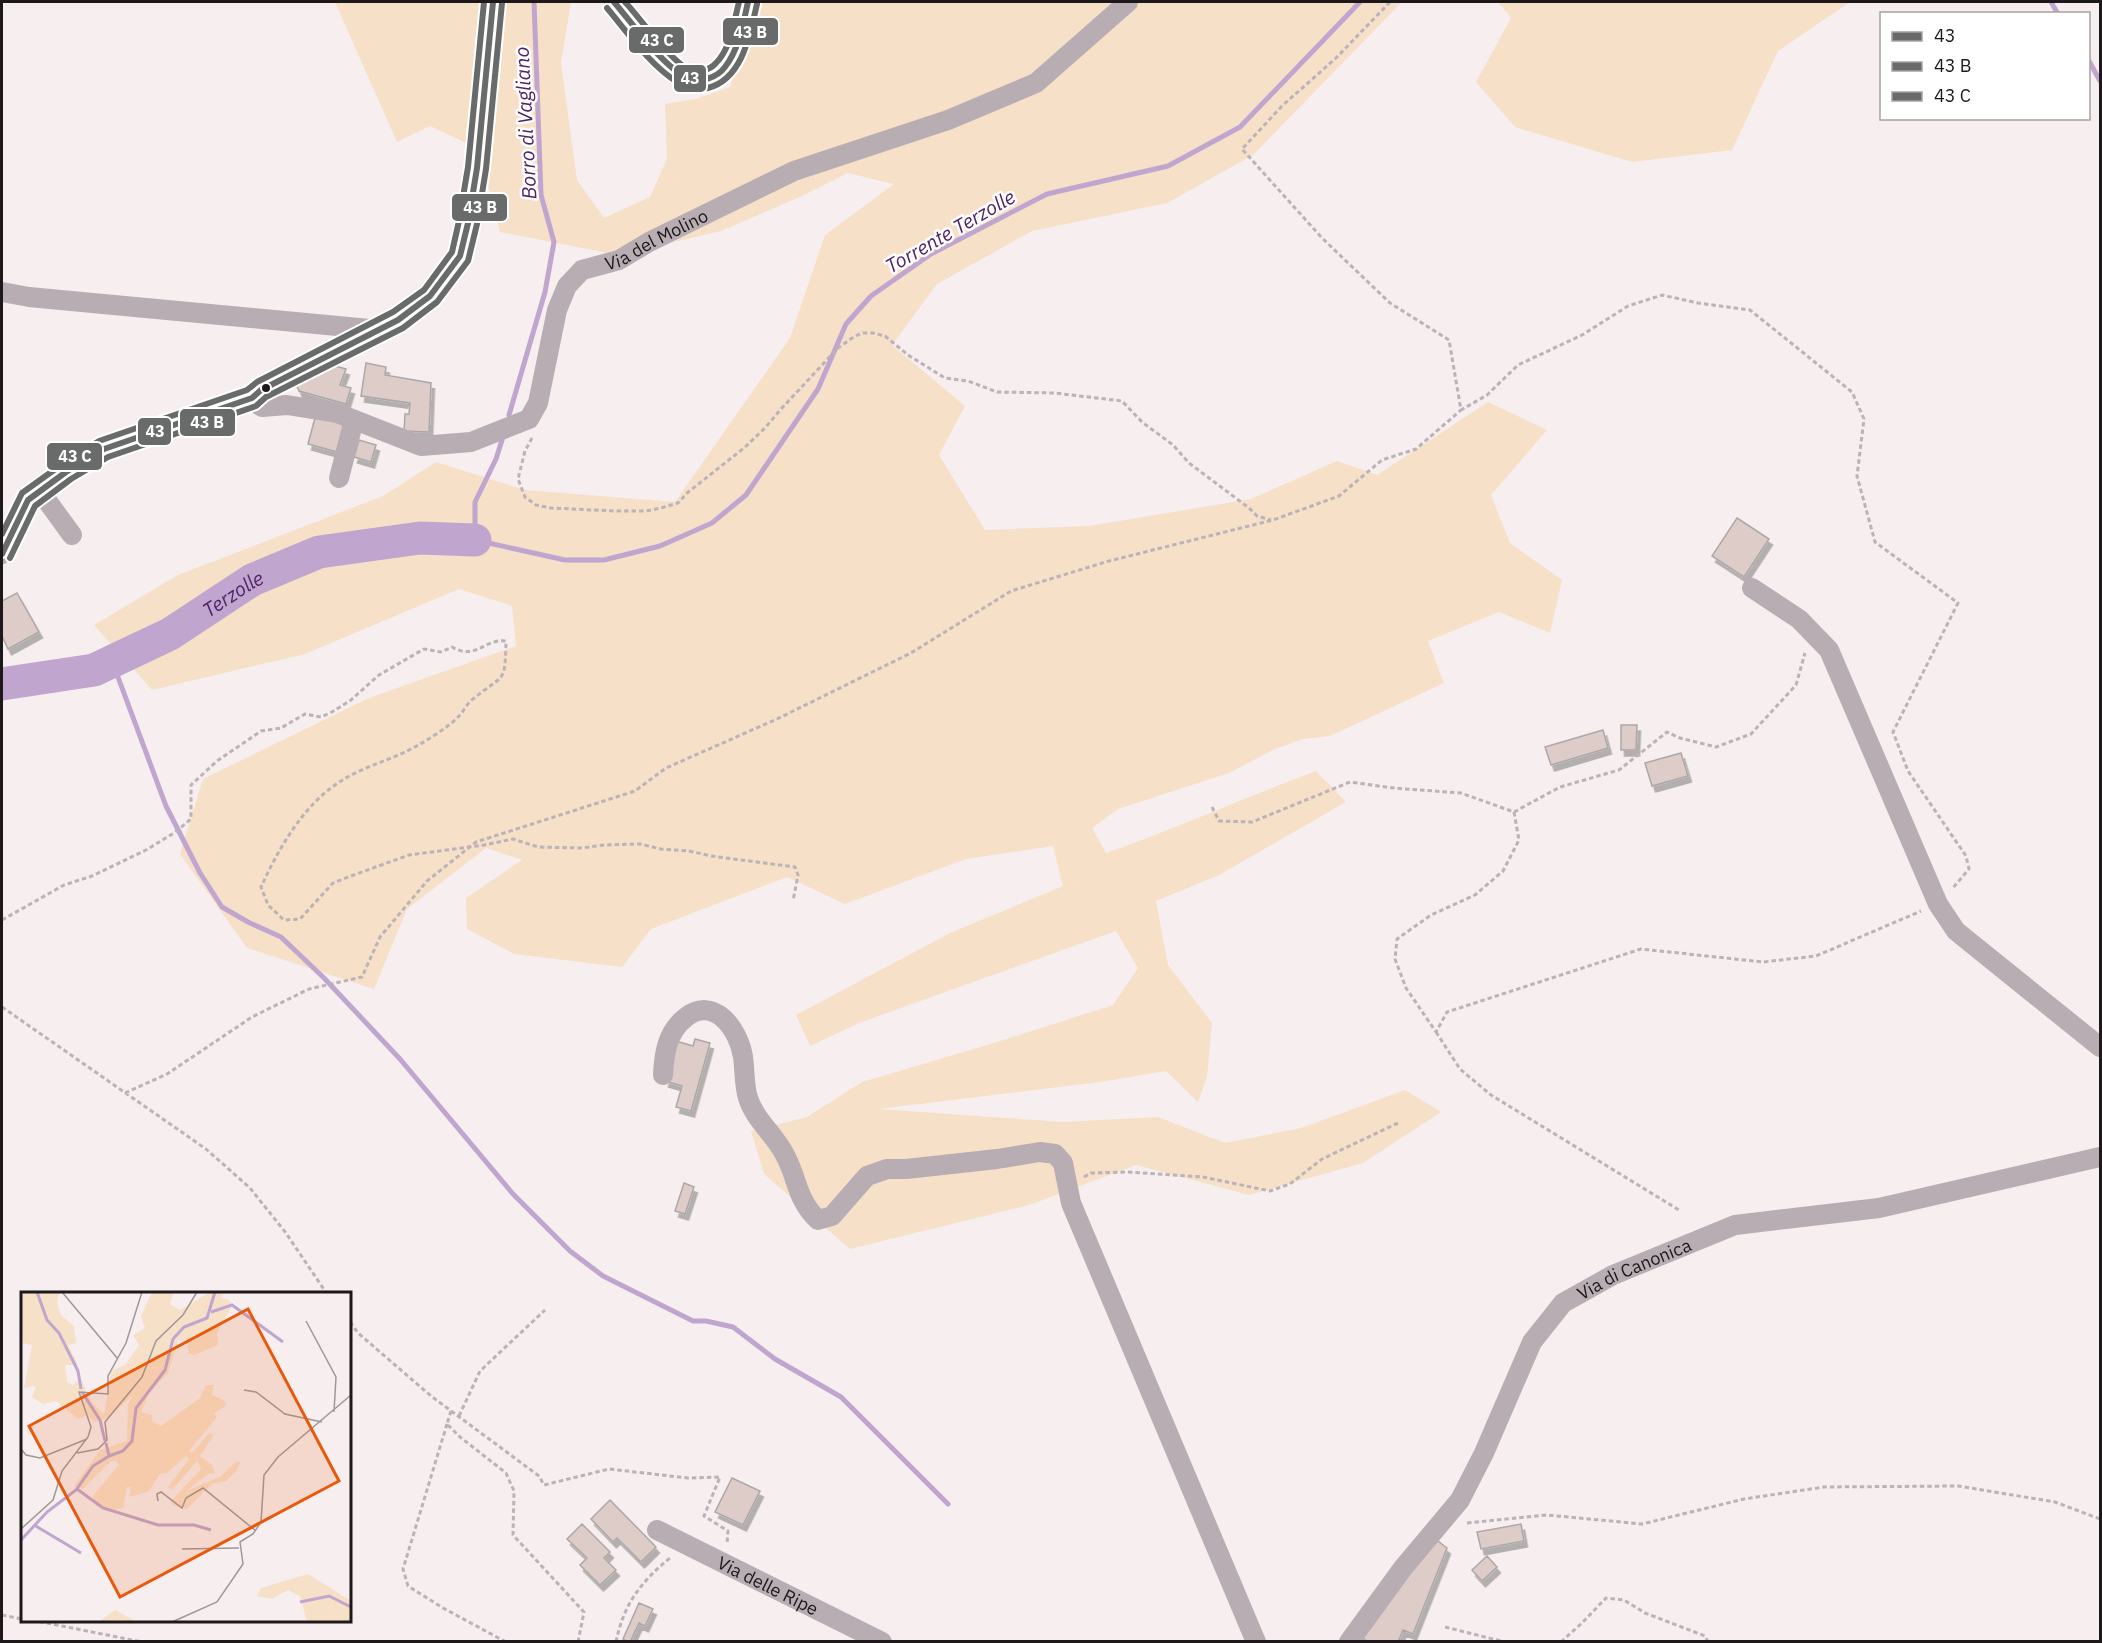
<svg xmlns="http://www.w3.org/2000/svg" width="2102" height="1643" font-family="'IBM Plex Sans',sans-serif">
	<defs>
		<filter id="shadow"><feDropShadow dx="3.5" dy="6" stdDeviation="0" flood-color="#0004"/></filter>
	</defs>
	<rect width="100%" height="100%" fill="#f6eeef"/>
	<path fill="#f7e0c8" d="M335 2H571L561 63 577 180 604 218 650 197 667 159 665 104 696 99 730 87 761 2H1402L1253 155 1167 203 1032 231 937 284 892 345 965 406 939 455 985 530 1089 526 1251 499 1337 461 1377 475 1488 402 1547 430 1491 495 1510 543 1562 580 1550 633 1499 612 1428 641 1444 683 1330 736 1303 739 1275 749 1229 773 1118 809 1092 828 1106 853C1177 828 1246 797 1316 771L1346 802 1219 875 1156 901 1168 965 1212 1023 1207 1077 1198 1102 1166 1071 1100 1082 879 1109 1063 1122 1158 1117 1225 1143 1301 1128 1405 1090 1441 1112 1363 1163 1249 1195 1136 1165 1029 1205 850 1249 764 1174 751 1131 807 1117 862 1082 994 1043 1113 1005 1138 968 1116 931 859 1023 810 1046 796 1015 950 933 1063 886 1053 846 966 859 845 904 787 877 651 929 622 967 514 954 467 929 466 898 522 860 486 848 407 909 374 989 247 948 180 854 203 779 369 698 516 646 512 606 459 589 305 654 152 690 94 625 178 575 383 496 436 462 525 490 675 502 790 338 825 235 894 184 848 173 802 196 721 231 618 255 500 232 479 149 430 126 397 142Z
		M1498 2H1850L1778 51 1732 150 1632 162 1515 127 1476 82 1511 18Z"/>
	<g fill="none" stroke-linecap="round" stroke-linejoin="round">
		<path stroke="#c0a6cf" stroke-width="5" d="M2051 2 2058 14
			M2088 59 2100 81
			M509 415 545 292 554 242 541 195 534 2
			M503 437 496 459 475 502V540L565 560H604L660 546 712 523 746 495 818 389 846 324 871 296 931 254 1047 194 1168 166 1240 127 1360 2
			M112 661 166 806 200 873 222 907 248 922 281 937 324 978 400 1059 513 1194 570 1251 603 1276 693 1321H706L733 1327 775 1359 841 1397 948 1504"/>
		<path stroke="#c0a6cf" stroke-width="33" id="s1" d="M2 684 94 670 170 634 252 580 319 552 420 538 475 540"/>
	</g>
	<path fill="#ddccc7" stroke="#ada8a8" stroke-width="1.5" filter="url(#shadow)" d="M321 362 346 369 340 385 351 388 346 404 299 391 293 377Z
		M366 363 386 367 385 375 431 383 429 432 404 431 405 414H409L410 403 361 396Z
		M316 414 345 422 337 452 308 444Z
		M359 440 376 445 371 462 354 457Z
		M1737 518 1769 539 1744 577 1712 556Z
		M17 593 39 632 8 649 2 636V601Z
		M1621 725H1637L1636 750H1621Z
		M1603 730 1608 748 1551 765 1545 747Z
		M1681 753 1688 776 1652 786 1645 763Z
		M695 1039 710 1043 691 1111 676 1107 682 1086 665 1081 676 1041 693 1046Z
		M684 1183 694 1187 685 1214 675 1211Z
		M732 1478 760 1491 743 1525 715 1512Z
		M610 1500 656 1547 641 1562 617 1538 613 1542 591 1519Z
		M582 1524 610 1552 604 1558 616 1570 600 1585 580 1565 587 1558 567 1539Z
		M1521 1524 1524 1541 1481 1549 1477 1532Z
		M1434 1538 1447 1548 1413 1634 1403 1630 1398 1642H1368L1360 1636Z
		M1487 1556 1497 1567 1482 1581 1472 1570Z
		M639 1603 653 1609 645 1626 639 1623 630 1642H628L623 1639Z"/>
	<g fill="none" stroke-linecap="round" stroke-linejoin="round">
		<path stroke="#bbb3b7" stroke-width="3" stroke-dasharray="4.5 3" stroke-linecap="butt" d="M1390 2 1337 57 1282 106 1242 149 1322 238 1390 303 1449 340 1461 410 1487 395 1518 365 1582 335 1628 306 1662 295 1698 303 1750 310 1852 392 1864 419 1857 476 1875 542 1958 603 1893 732 1908 771 1966 856 1969 869 1952 889
			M532 438 525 451 518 479 525 497 536 505 551 508 615 511H646L661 508 678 503 687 493 744 448 765 428 781 409 838 348 855 336 863 333H873L885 336 908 355 945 378 968 381 997 392 1054 393 1122 401 1142 422 1173 445 1189 463 1249 508 1257 516 1271 520
			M1212 807 1219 821 1252 822 1350 782 1393 788 1461 793 1514 812 1560 787 1619 770 1667 732 1680 738 1716 747 1751 734 1796 685 1805 653
			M1514 812 1519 840 1503 871 1475 895 1431 915 1397 939 1395 959 1406 988 1436 1032 1447 1012 1641 949 1763 962 1816 956 1921 911
			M2 920 64 885 92 876 146 850 174 833 191 819V785L217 761 261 731 281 728 305 714 321 717 332 712 351 700 379 675 424 649 441 652 452 647C476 661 485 638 506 641 505 686 504 673 473 699 467 703 464 711 459 716 448 728 420 745 405 752 382 763 357 769 335 785 301 809 278 850 261 887L268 905 284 920 300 919 333 883 351 876 409 855 484 845 513 839 538 847 582 848 604 845 640 844 661 849 689 851 711 856 795 867 798 875 793 901
			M2 1007 206 1149 250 1188 286 1233 327 1294
			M1436 1032 1460 1069 1491 1095 1679 1210
			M125 1093 167 1074 252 1017 309 989 362 977 380 937 427 881 476 842 635 791 666 768 777 719 911 653 1011 591 1109 561 1273 520 1339 496 1382 460 1416 449 1461 410
			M1084 1177 1091 1173 1127 1172 1203 1177 1270 1191 1290 1184 1322 1159 1398 1123
			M350 1322 358 1333 431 1396 539 1476 544 1485 609 1469 688 1478 720 1477 704 1516 728 1531 727 1544
			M451 1411 447 1424 460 1437 506 1473 514 1491 513 1535 584 1612 578 1642
			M459 1416 480 1371 545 1310
			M447 1424 403 1569 408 1586 443 1608 506 1642
			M1467 1523 1547 1515 1642 1524 1744 1499 1824 1487 1958 1486 2055 1502 2100 1519
			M2 1615 22 1619
			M32 1620 142 1642
			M1445 1627 1505 1642
			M616 1642C624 1603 641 1582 671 1557
			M1561 1642 1582 1623 1606 1598 1624 1600 1645 1613 1705 1636 1708 1642"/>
		<g stroke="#b7adb3" stroke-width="20">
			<path d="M614 2C627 17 671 72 687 78 700 83 717 78 725 67 738 49 743 22 748 2"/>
			<path d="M2 292 29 297 380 330"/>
			<path id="s2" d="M252 398 256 403 262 407 287 405 337 413 421 446 471 442 529 419 538 403 557 310 567 286 582 270 619 260 649 242 794 171 948 120 1036 83 1128 2"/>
			<path d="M339 478 354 420"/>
			<path d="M40 491 72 535"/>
			<path d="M2 554 28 500 66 472 104 449 252 398 261 390 398 320 430 296 460 256 468 223 477 168 493 2"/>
			<path d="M1752 588 1799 619 1829 650 1938 904 1956 931 2100 1047"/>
			<path d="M663 1075C664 1054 667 1032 685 1018 714 994 739 1030 743 1057 745 1071 744 1085 748 1098 755 1120 775 1135 785 1155 798 1179 796 1199 818 1220L832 1216 867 1176 887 1169H906L997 1159 1040 1152 1055 1154 1063 1163 1071 1203 1256 1642"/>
			<path id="s3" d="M657 1530 882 1642"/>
			<path id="s4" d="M1349 1642 1403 1568 1460 1500 1484 1453 1532 1342 1563 1303 1613 1275 1735 1225 1879 1208 2100 1157"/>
		</g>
		<defs>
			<path id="bus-1" d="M614 2C631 22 665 69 688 78 700 83 717 78 725 67 739 49 743 24 748 2
				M2 554 28 500 66 472 104 449 252 398 261 390 398 320 430 296 460 256 468 223 477 168 493 2"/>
			<path id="bus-2" d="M607 8C628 33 649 64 677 82 686 89 697 90 708 88 743 79 750 34 757 4
				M10 558 35 506 71 479 108 457 256 406 266 397 403 328 437 302 468 261 477 224 486 169 502 3"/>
			<path id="bus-3" d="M625 2C640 18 671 62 690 70 699 73 710 70 716 63 731 48 734 21 739 2
				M2 534 22 493 61 465 99 441 247 390 257 382 393 312 424 290 452 252 459 221 468 167 484 2"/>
		</defs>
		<use href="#bus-1" stroke="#fff" stroke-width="10"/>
		<use href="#bus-2" stroke="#fff" stroke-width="10"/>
		<use href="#bus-3" stroke="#fff" stroke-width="10"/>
		<use href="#bus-1" stroke="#696a6a" stroke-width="6"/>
		<use href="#bus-2" stroke="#696a6a" stroke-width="6"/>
		<use href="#bus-3" stroke="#696a6a" stroke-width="6"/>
	</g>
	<circle fill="#1d1819" stroke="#fff" stroke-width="2" cx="266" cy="388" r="5"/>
	<g text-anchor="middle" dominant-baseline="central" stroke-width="5" stroke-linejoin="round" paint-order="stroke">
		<g font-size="18" fill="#1d1819" stroke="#fff">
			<text stroke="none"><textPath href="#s2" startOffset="534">Via del Molino</textPath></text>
			<text stroke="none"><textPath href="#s4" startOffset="483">Via di Canonica</textPath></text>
			<text stroke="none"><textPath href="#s3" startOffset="124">Via delle Ripe</textPath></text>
		</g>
		<g font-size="20" font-style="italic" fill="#4f2368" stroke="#fff">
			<text transform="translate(525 123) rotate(-93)">Borro di Vagliano</text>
			<text transform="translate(950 231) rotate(-30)">Torrente Terzolle</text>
			<text stroke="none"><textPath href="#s1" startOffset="252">Terzolle</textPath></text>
		</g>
	</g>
	<g transform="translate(21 1292)">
		<rect width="330" height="330" fill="#f6eeef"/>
		<path d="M0 0H38L36 11 40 23 53 34 55 51 47 53 57 73H44L46 90 51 93 60 87 70 109 83 123 90 79 104 73 118 53 112 43 124 36 120 24 131 0H153L149 12 159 18 189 0H202L200 6 208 8 211 14 196 41 197 53 173 63 167 61V52L157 48 147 81 128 101 120 120 131 123V129L140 134 178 107 185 93H193L191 103 203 108 205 114 193 121 196 125 168 159 171 161 188 141 193 143 179 164 191 173 194 182 189 181 165 199 199 185 215 170H220L215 179 205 189 191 192 166 217 153 214 149 210 180 177 176 169 151 198 147 195 168 167 165 164 146 181 139 182 127 200 108 205 110 195H106L102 216 86 219 74 213 72 204 98 173 95 169 89 170 62 197 53 194 79 158 106 149 107 113 111 104 87 126 73 130 66 123 57 127 35 109 22 112 11 105 15 94 3 96 11 53 2 51ZM287 282 330 309V330H286L279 304 267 298 251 307 236 304 240 296ZM94 318 116 330H117H77Z" fill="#f7e0c8"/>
		<path fill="none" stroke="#c0a6cf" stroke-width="3" d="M16 0 26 28 38 41 57 79 60 97M190 20 211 13 262 50M61 100 79 128 84 149M85 151 88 164 102 159 111 149 115 116 144 78 152 47 163 35 186 26 194 0M56 197 82 216 137 233H173L190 238M13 233 60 261M0 248 26 220 55 198 72 174 88 164M279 310 308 304 330 315"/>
		<path fill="none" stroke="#9f9899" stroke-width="1.5" d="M41 0 97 67M285 29 315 85 313 120M0 33V62M223 98 235 100 264 122 301 130M0 157 5 163 19 166 66 147M56 161 77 157 86 148 84 130 121 85 135 49 162 23 176 0M137 209 136 202 140 200 161 216 165 206 182 196 235 239M0 237 32 208 41 179 67 145 70 135 58 100 87 102V84L105 51 121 0M161 257 218 256M151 330 196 310 222 272 219 250 232 242 240 230 243 183 257 165 330 103"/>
		<path fill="#e8590c" fill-opacity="0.15" stroke="#e8590c" stroke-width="3" d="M227 17 318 189 99 305 8 134Z"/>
		<rect width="330" height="330" fill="none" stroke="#1d1819" stroke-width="3"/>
	</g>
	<g stroke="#fff" stroke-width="2">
		<rect x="722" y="17" width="57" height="29" rx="6" fill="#696a6a"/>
		<rect x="628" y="26" width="57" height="28" rx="6" fill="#696a6a"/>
		<rect x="673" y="64" width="34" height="29" rx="6" fill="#696a6a"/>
		<rect x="451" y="193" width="57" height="29" rx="6" fill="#696a6a"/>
		<rect x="179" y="408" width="57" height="29" rx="6" fill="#696a6a"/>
		<rect x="137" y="417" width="35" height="29" rx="6" fill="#696a6a"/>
		<rect x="46" y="442" width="57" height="29" rx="6" fill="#696a6a"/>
	</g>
	<g font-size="16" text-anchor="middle" font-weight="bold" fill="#fff">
		<text x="750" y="38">43 B</text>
		<text x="657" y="46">43 C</text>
		<text x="690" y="84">43</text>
		<text x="480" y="213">43 B</text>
		<text x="207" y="428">43 B</text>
		<text x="155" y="437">43</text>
		<text x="75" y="462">43 C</text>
	</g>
	<rect width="2102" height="1643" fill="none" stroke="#1d1819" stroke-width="6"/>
	<rect x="1880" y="12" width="210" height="108" fill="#ffffff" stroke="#a5a3a3" stroke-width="1.5"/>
	<rect x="1892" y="32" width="30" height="9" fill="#696a6a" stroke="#a5a3a3" stroke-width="1.5"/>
	<text x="1934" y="42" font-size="18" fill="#1d1819">43</text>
	<rect x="1892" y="62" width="30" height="9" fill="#696a6a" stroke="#a5a3a3" stroke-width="1.5"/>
	<text x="1934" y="72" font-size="18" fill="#1d1819">43 B</text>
	<rect x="1892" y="92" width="30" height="9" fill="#696a6a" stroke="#a5a3a3" stroke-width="1.5"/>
	<text x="1934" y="102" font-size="18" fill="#1d1819">43 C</text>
</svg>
